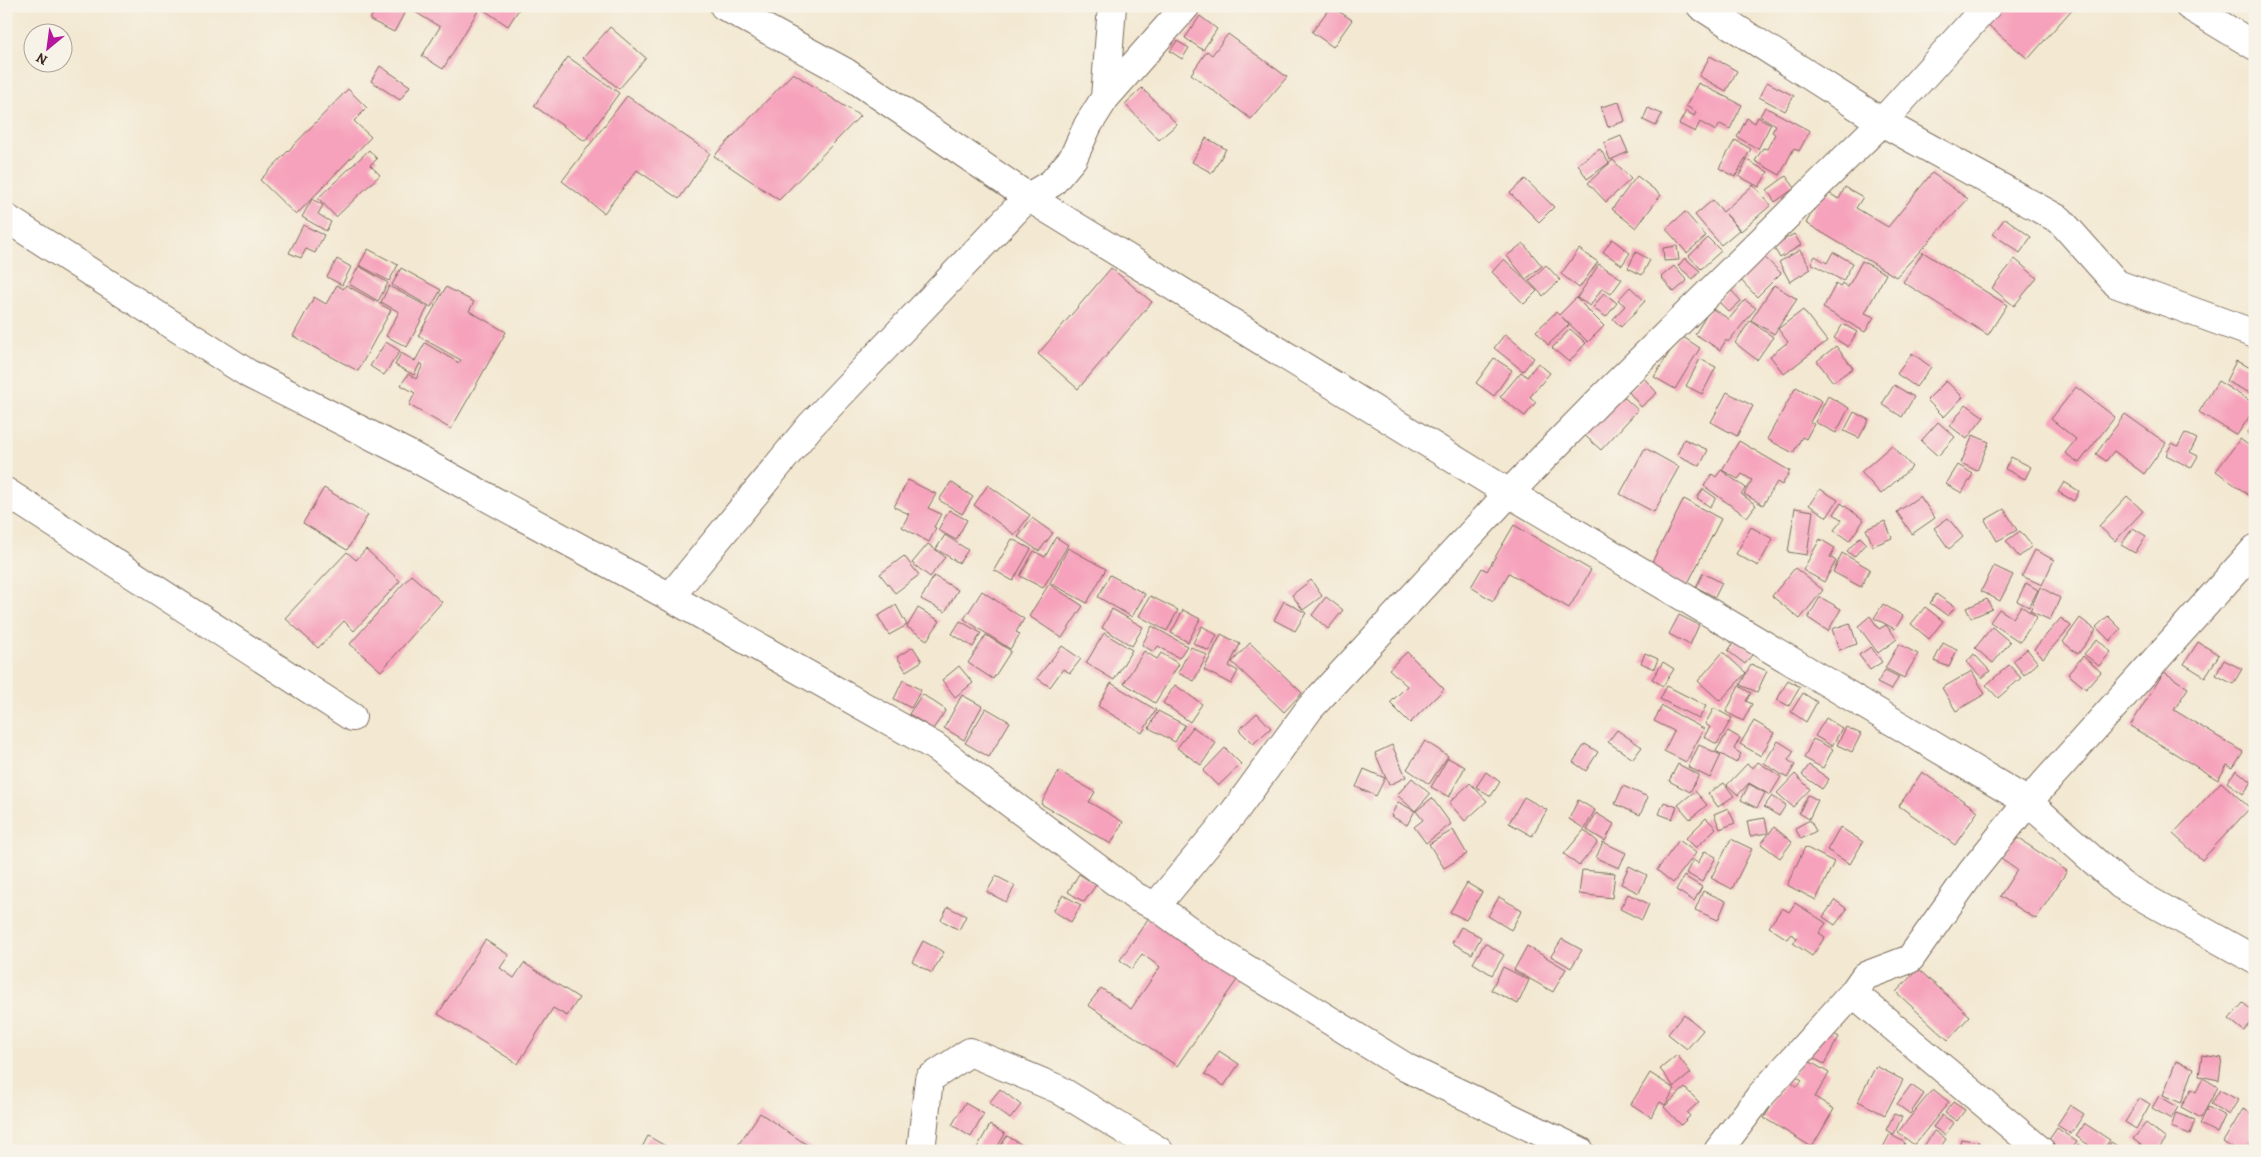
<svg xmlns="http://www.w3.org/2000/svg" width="2261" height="1157" font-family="Alegreya,serif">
	<rect width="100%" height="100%" fill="#f7f3e8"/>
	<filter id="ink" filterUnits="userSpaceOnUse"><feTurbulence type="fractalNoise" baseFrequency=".02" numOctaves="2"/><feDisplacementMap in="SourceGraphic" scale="10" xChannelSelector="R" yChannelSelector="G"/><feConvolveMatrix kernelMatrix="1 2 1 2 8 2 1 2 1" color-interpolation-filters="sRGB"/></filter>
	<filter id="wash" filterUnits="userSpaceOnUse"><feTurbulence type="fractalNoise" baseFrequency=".0096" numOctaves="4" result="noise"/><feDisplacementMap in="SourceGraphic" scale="20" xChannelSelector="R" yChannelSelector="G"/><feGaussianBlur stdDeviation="1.12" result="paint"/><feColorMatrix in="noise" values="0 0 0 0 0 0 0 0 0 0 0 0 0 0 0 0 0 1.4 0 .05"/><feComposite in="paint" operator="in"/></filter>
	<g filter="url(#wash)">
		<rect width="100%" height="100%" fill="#f3e8d1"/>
		<g id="blocks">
			<path fill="#f6a2bc" d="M376 6H394L405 12 394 32 370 20Z
				M405 6H475L479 9 443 69 422 56 440 27Z
				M478 6H521L508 26Z
				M1331 6 1352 20 1333 47 1312 32Z
				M2002 6H2075L2028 59 1987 24Z
				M1200 16 1217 29 1203 50 1185 38Z
				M610 27 646 58 619 89 583 58Z
				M1228 34 1287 77 1251 119 1191 74 1207 51 1212 55Z
				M1177 41 1189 48 1182 59 1170 51Z
				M1710 56 1737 71 1726 91 1699 76Z
				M568 57 619 93 585 141 534 106Z
				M380 66 410 86 400 100 371 81Z
				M793 73 860 116 779 200 714 156Z
				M1767 82 1794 96 1785 111 1759 97Z
				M1698 83 1742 105 1730 129 1720 124 1716 131 1700 122 1695 132 1679 124 1686 111 1694 116 1696 112 1686 106Z
				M1142 88 1177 124 1159 140 1125 104Z
				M348 89 367 108 354 121 371 137 296 215 260 180Z
				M627 96 710 153 679 199 637 170 604 213 562 181Z
				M1619 102 1625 121 1608 127 1601 107Z
				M1765 107 1810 131 1799 151 1794 148 1780 175 1755 161 1763 148 1767 149 1775 134 1772 132 1776 125 1760 116Z
				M1648 108 1662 114 1656 126 1643 120Z
				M1758 117 1771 124 1758 149 1737 137 1747 118 1755 123Z
				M1621 136 1628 152 1610 160 1604 143Z
				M1206 138 1226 149 1212 173 1192 162Z
				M1735 140 1751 149 1735 177 1719 168Z
				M1600 149 1609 163 1587 179 1578 164Z
				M369 150 377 159 370 165 380 175 336 217 318 198Z
				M1613 160 1631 179 1606 202 1588 183Z
				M1747 160 1768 172 1759 187 1739 176Z
				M1932 173 1968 199 1896 277 1806 223 1825 191 1839 199 1845 187 1863 197 1856 208 1888 227Z
				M1637 176 1661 195 1636 228 1612 209Z
				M1786 176 1795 188 1775 202 1767 190Z
				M1525 179 1554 207 1539 222 1510 193Z
				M1753 185 1771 205 1741 231 1726 214 1739 230 1721 245 1695 215 1713 200 1723 212Z
				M312 199 323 205 318 214 331 222 326 231 302 217Z
				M1685 212 1706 236 1687 253 1666 229Z
				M2005 218 2031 237 2020 253 1993 234Z
				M303 225 324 235 315 253 306 249 301 258 289 253Z
				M1794 234 1801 245 1780 258 1773 246Z
				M1708 238 1721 251 1701 269 1689 256Z
				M1612 239 1630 253 1622 265 1603 252Z
				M1523 243 1542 266 1526 279 1507 256Z
				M1677 246 1679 260 1664 261 1663 248Z
				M368 249 398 265 389 281 359 265Z
				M1579 249 1598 262 1579 288 1561 274Z
				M1800 250 1811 269 1790 282 1779 262Z
				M1758 251 1781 273 1757 297 1735 274Z
				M1636 252 1650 260 1642 275 1628 268Z
				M1833 252 1853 263 1843 281 1811 263 1815 256 1827 263Z
				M1923 252 2007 305 1988 335 1903 282Z
				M1685 258 1700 271 1693 279 1678 266Z
				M337 259 351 267 342 285 327 277Z
				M1504 259 1537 291 1524 304 1492 272Z
				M2015 259 2037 278 2014 306 1992 288Z
				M1862 261 1886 274 1865 313 1874 317 1865 332 1823 308 1836 284 1840 287 1842 283 1848 287Z
				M1599 264 1622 279 1611 294 1602 288 1590 306 1577 298Z
				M1546 265 1560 280 1543 296 1529 281Z
				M359 266 388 283 378 301 349 284Z
				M1674 266 1687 281 1674 292 1661 277Z
				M401 268 441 290 431 307 392 285Z
				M1111 268 1152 302 1078 389 1038 354Z
				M337 285 343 289 346 285 391 310 358 371 293 336 314 297 326 304Z
				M1774 285 1797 299 1774 334 1751 320Z
				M389 286 428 307 407 347 386 336 399 312 381 302Z
				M446 287 474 302 469 311 506 332 451 429 409 405 415 393 401 385 408 374 416 379 423 365 420 363 414 375 395 365 401 353 415 361 425 343 459 363 461 360 418 336Z
				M1630 287 1645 301 1621 327 1613 319 1625 306 1618 300Z
				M1730 289 1741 301 1729 312 1718 301Z
				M1604 293 1617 303 1606 317 1593 308Z
				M1576 298 1604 326 1588 342 1562 317 1569 325 1548 345 1536 331 1556 312 1559 315Z
				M1745 300 1756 308 1728 342 1726 340 1720 350 1695 334 1711 308 1729 319Z
				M1803 310 1827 341 1784 374 1770 356 1788 342 1778 329Z
				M1750 321 1773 337 1757 360 1735 343Z
				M1843 324 1857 332 1848 347 1834 338Z
				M1570 329 1586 343 1569 362 1552 348Z
				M1505 334 1534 358 1523 371 1494 348Z
				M1680 335 1700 348 1675 389 1654 377Z
				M386 342 400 351 384 375 370 366Z
				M1836 346 1853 368 1833 382 1817 361Z
				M1912 353 1931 367 1916 387 1897 374Z
				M1494 358 1512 370 1494 396 1476 383Z
				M1700 359 1716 367 1702 394 1686 386Z
				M2236 361 2255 370 2254 395 2226 381Z
				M1538 363 1550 373 1530 397 1536 402 1525 416 1500 397 1521 372 1527 377Z
				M1644 378 1657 393 1641 407 1628 391Z
				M1946 381 1963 397 1944 417 1927 400Z
				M2218 381 2255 404V408L2237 435 2199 412Z
				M1894 385 1914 397 1902 417 1882 404Z
				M1796 387 1822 401 1810 422 1814 424 1806 439 1802 437 1793 453 1767 439Z
				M2076 387 2115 417 2079 463 2065 453 2076 439 2051 419Z
				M1617 391 1638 410 1601 450 1580 431Z
				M1727 392 1753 406 1737 436 1711 422Z
				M1828 396 1849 408 1836 433 1815 422Z
				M1966 404 1984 417 1967 439 1950 426Z
				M1854 412 1869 420 1859 438 1844 431Z
				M2125 414 2166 443 2144 474 2114 451 2106 461 2096 454Z
				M1938 422 1955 437 1938 456 1921 441Z
				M2255 422V438L2247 433Z
				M2185 433 2197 439 2190 452 2198 456 2191 468 2166 455 2172 443 2178 446Z
				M1973 435 1989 442 1977 471 1961 463Z
				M1684 439 1708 450 1700 466 1677 455Z
				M2240 439 2255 450V500L2216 471Z
				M1739 441 1790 471 1782 485 1777 482 1763 505 1744 494 1752 480 1742 474 1738 479 1722 470Z
				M1892 445 1912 467 1881 494 1861 472Z
				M1645 448 1679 467 1654 512 1620 494Z
				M2011 457 2031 467 2025 479 2005 469Z
				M1958 465 1973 474 1962 493 1946 484Z
				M1721 470 1746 488 1741 494 1756 505 1747 517 1704 486 1712 474 1716 477Z
				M908 480 936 494 928 508 941 514 934 527 936 528 929 542 902 527 909 514 894 507Z
				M951 482 973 497 962 514 939 500Z
				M2064 482 2079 491 2074 501 2058 492Z
				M988 485 1030 515 1015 535 974 505Z
				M324 488 368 515 347 550 303 523Z
				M1703 489 1716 498 1710 507 1697 498Z
				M1820 489 1838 500 1827 517 1809 505Z
				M1920 496 1935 518 1912 534 1897 512Z
				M2127 496 2143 511 2115 541 2099 526Z
				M1684 499 1721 519 1686 587 1649 568Z
				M1841 503 1864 520 1849 541 1834 530 1842 520 1834 514Z
				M1795 508 1813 511 1807 555 1788 552Z
				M2004 509 2017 530 1997 541 1985 520Z
				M949 510 967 520 956 540 938 530Z
				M1032 518 1053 533 1039 551 1018 537Z
				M1948 518 1963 537 1949 549 1934 528Z
				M1885 521 1892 538 1873 546 1866 529Z
				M1514 525 1591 570 1569 608 1509 573 1493 601 1471 587 1482 568 1487 571Z
				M1751 527 1773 539 1758 566 1736 554Z
				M2133 528 2146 536 2135 553 2121 545Z
				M2020 531 2032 546 2019 557 2006 541Z
				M945 535 968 550 959 563 936 549Z
				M1056 537 1068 545 1043 588 1020 576 1034 551 1045 557Z
				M1860 537 1866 543 1854 557 1847 551Z
				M1012 539 1031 549 1013 581 994 570Z
				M1820 539 1835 548 1830 557 1836 561 1824 582 1803 570Z
				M928 544 945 557 930 577 912 563Z
				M1068 548 1106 569 1087 603 1050 583Z
				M366 549 400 581 354 631 344 621 318 648 285 618 347 552 356 560Z
				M2035 550 2054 560 2042 585 2022 576Z
				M1842 553 1870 569 1861 587 1833 572Z
				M904 556 919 575 895 593 880 574Z
				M1994 566 2013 575 2000 601 1981 591Z
				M1795 568 1823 590 1800 619 1772 596Z
				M1703 573 1722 583 1715 597 1696 587Z
				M411 575 442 602 381 671 350 644Z
				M1110 575 1145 594 1132 617 1098 597Z
				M934 576 958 590 945 612 921 599Z
				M1311 580 1322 596 1303 610 1292 595Z
				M2026 583 2038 590 2029 607 2017 601Z
				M1049 584 1083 606 1062 638 1029 616Z
				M2040 587 2060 598 2050 620 2030 611Z
				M982 591 1024 619 1016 632 1020 634 1010 649 964 619Z
				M1936 594 1955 607 1948 616 1930 603Z
				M1150 596 1178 610 1167 631 1139 616Z
				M1326 597 1343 610 1328 629 1312 615Z
				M1820 597 1841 609 1828 631 1808 618Z
				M1987 599 1992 609 1971 618 1966 608Z
				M1284 601 1306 613 1295 631 1274 620Z
				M1883 604 1903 616 1895 629 1874 618Z
				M896 605 907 625 889 635 878 616Z
				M2021 606 2037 617 2020 642 1990 622 1999 609 2013 618Z
				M1925 607 1943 621 1929 639 1911 624Z
				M918 608 940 621 927 640 907 627Z
				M1112 609 1143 627 1132 646 1102 628Z
				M1183 610 1200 619 1188 642 1171 633Z
				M1679 615 1699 625 1690 645 1669 634Z
				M1870 616 1879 629 1886 625 1897 639 1878 653 1858 626Z
				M2108 616 2121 629 2110 641 2096 627Z
				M2061 618 2071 626 2043 658 2034 649Z
				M2080 618 2096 630 2078 654 2063 642Z
				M960 621 981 633 973 647 952 634Z
				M1850 623 1857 644 1839 650 1832 629Z
				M1152 626 1187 646 1179 658 1158 646 1154 652 1142 645Z
				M1202 626 1217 635 1209 651 1193 643Z
				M1992 627 2010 642 1993 663 1975 648Z
				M1104 633 1132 650 1114 680 1086 663Z
				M1221 634 1240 644 1229 666 1238 671 1231 684 1204 670Z
				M986 635 1011 651 993 679 968 663Z
				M1736 639 1754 652 1745 664 1728 651Z
				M2097 639 2111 652 2099 666 2084 654Z
				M2198 642 2219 655 2205 677 2184 664Z
				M1250 643 1302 693 1284 712 1232 662Z
				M1943 643 1957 650 1949 667 1934 661Z
				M1899 644 1918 654 1904 678 1885 668Z
				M1062 646 1081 659 1070 673 1063 669 1050 687 1037 678Z
				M913 647 922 661 906 671 897 657Z
				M1191 647 1207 655 1194 681 1178 673Z
				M1871 647 1882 662 1870 670 1859 655Z
				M2027 649 2038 663 2024 675 2013 661Z
				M1144 651 1157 659 1161 653 1179 664 1155 703 1124 683Z
				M1407 652 1444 689 1410 723 1390 703 1407 686 1389 669Z
				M1723 652 1746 673 1720 701 1698 681Z
				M1645 653 1658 659 1654 669 1641 663Z
				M1974 654 1990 671 1982 678 1967 662Z
				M2083 656 2101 672 2086 689 2068 674Z
				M2224 660 2242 669 2233 684 2216 675Z
				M1663 662 1674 669 1663 686 1652 679Z
				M1751 664 1767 671 1757 692 1740 685Z
				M2009 665 2021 678 1998 698 1986 685Z
				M959 666 973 683 955 697 942 680Z
				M1885 670 1899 677 1891 690 1877 683Z
				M1972 671 1985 694 1956 711 1942 688Z
				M2164 672 2188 688 2174 710 2243 752 2233 768 2227 765 2218 780 2130 726Z
				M903 680 921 690 911 708 894 699Z
				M1788 680 1800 687 1789 706 1777 700Z
				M1111 683 1156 710 1142 733 1098 706Z
				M1175 685 1202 704 1190 722 1163 703Z
				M1667 686 1706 706 1699 719 1660 699Z
				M1739 686 1751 693 1746 701 1752 704 1743 721 1726 712Z
				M1803 693 1817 702 1806 722 1791 712Z
				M922 694 946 710 933 729 909 714Z
				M962 695 982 706 964 740 944 728Z
				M1662 706 1704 729 1686 762 1664 751 1674 731 1654 721Z
				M986 708 1010 722 989 757 965 743Z
				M1714 708 1732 718 1717 744 1704 737 1710 727 1705 724Z
				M1158 711 1185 725 1175 742 1149 728Z
				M1257 713 1271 728 1253 744 1239 730Z
				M1826 718 1842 728 1832 746 1815 736Z
				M1754 721 1774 733 1761 756 1740 744Z
				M1193 727 1216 743 1201 765 1177 748Z
				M1846 727 1861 734 1852 752 1837 745Z
				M1617 730 1642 747 1633 759 1608 742Z
				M1728 731 1740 738 1734 749 1741 754 1736 763 1716 751Z
				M1813 739 1833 749 1823 768 1804 758Z
				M1425 741 1448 756 1429 784 1407 769Z
				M1778 741 1794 751 1788 760 1795 765 1787 778 1764 763Z
				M1585 744 1598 752 1586 771 1573 762Z
				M1392 745 1406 777 1389 785 1375 753Z
				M1699 745 1721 755 1710 778 1688 767Z
				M1225 748 1241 764 1218 786 1203 771Z
				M1448 758 1465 767 1449 797 1431 787Z
				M1758 762 1781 777 1770 795 1749 783 1738 795 1727 785 1747 764 1753 768Z
				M1678 764 1699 775 1690 792 1669 781Z
				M1809 765 1829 779 1822 789 1802 775Z
				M1364 769 1385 778 1376 796 1356 787Z
				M2236 770 2252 782 2243 794 2227 782Z
				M1059 771 1095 792 1089 802 1123 822 1111 844 1041 804Z
				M1486 772 1500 782 1491 796 1476 787Z
				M1922 772 1978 811 1955 845 1899 806Z
				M1795 774 1810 789 1793 807 1777 793Z
				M1412 778 1430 794 1415 811 1397 795Z
				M2221 782 2250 808 2202 860 2173 834Z
				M1470 783 1487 801 1465 821 1449 803Z
				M1724 783 1734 796 1718 807 1708 793Z
				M1749 784 1765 793 1757 808 1741 800Z
				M1623 786 1648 797 1640 815 1615 804Z
				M1695 791 1707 805 1690 819 1678 805Z
				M1808 795 1818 800 1809 819 1799 813Z
				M1772 796 1786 805 1779 816 1764 807Z
				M1524 797 1547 810 1532 836 1509 823Z
				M1432 798 1451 824 1426 843 1414 827 1423 820 1416 811Z
				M1578 800 1595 810 1585 829 1569 819Z
				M1398 802 1415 811 1407 825 1391 816Z
				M1664 802 1677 807 1672 819 1659 814Z
				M1728 808 1735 823 1720 829 1714 814Z
				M1596 813 1614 824 1605 841 1587 830Z
				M1706 818 1716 828 1696 848 1686 838Z
				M1765 818 1768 833 1750 836 1747 821Z
				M1810 820 1816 831 1801 839 1795 828Z
				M1774 827 1792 842 1780 858 1761 844Z
				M1840 827 1863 842 1850 864 1827 850Z
				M1453 830 1467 854 1444 868 1429 844Z
				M1584 830 1598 842 1579 866 1564 854Z
				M2015 836 2067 871 2036 919 2000 896 2017 870 2001 859Z
				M1731 839 1752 849 1732 889 1711 878Z
				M1679 840 1696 853 1673 883 1657 870Z
				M1603 842 1626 853 1619 868 1596 858Z
				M1805 847 1834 862 1816 900 1787 885Z
				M1705 851 1716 857 1702 882 1686 873 1693 860 1698 863Z
				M1629 866 1647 875 1639 893 1621 884Z
				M1582 870 1615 873 1612 898 1579 894Z
				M1079 874 1096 885 1084 902 1068 892Z
				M996 876 1015 886 1006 902 987 892Z
				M1684 876 1702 887 1694 901 1676 890Z
				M1467 883 1482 892 1466 920 1450 912Z
				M1703 891 1726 901 1718 920 1695 910Z
				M1628 894 1649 904 1642 920 1620 909Z
				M1063 895 1081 905 1071 922 1053 911Z
				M1499 897 1522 910 1511 930 1488 916Z
				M1835 900 1847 909 1835 925 1823 917Z
				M1795 903 1826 923 1819 933 1825 937 1812 956 1793 943 1797 938 1791 934 1787 939 1769 927 1782 908 1789 912Z
				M948 907 966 916 959 930 941 920Z
				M1150 916 1239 977 1177 1066 1088 1005 1101 988 1131 1009 1160 967 1142 954 1132 969 1120 960Z
				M1461 927 1481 937 1472 954 1452 943Z
				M1562 939 1582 950 1571 968 1551 956Z
				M485 940 509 955 500 968 514 978 524 963 579 998 567 1016 553 1008 518 1064 438 1014Z
				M923 941 944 952 932 973 912 962Z
				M1485 943 1504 955 1492 975 1473 963Z
				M1527 946 1566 969 1553 992 1514 970Z
				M1503 967 1529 980 1518 1004 1491 990Z
				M1918 969 1970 1016 1948 1040 1896 992Z
				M2243 1003 2255 1013V1018L2244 1031 2229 1019Z
				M1684 1014 1703 1030 1687 1049 1668 1034Z
				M1828 1030 1839 1037 1824 1064 1806 1054Z
				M1219 1051 1239 1064 1224 1086 1205 1074Z
				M1677 1055 1691 1073 1674 1087 1660 1069Z
				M2202 1055 2222 1058 2219 1080 2199 1076Z
				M1804 1058 1829 1073 1815 1097 1834 1109 1812 1147 1764 1118 1787 1080 1797 1087 1802 1080 1794 1075Z
				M2176 1061 2194 1068 2181 1103 2163 1095Z
				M1876 1066 1903 1080 1885 1115 1858 1101Z
				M1650 1073 1675 1089 1665 1105 1660 1102 1651 1117 1631 1104Z
				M2203 1078 2218 1087 2201 1118 2181 1107 2191 1089 2196 1092Z
				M1911 1085 1924 1094 1910 1114 1897 1104Z
				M1685 1088 1699 1102 1687 1113 1690 1116 1681 1125 1664 1107Z
				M1000 1089 1021 1105 1010 1119 989 1103Z
				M1933 1089 1949 1102 1914 1145 1898 1132Z
				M2220 1090 2238 1100 2229 1115 2211 1104Z
				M2159 1096 2178 1107 2171 1119 2152 1108Z
				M2140 1098 2150 1104 2136 1129 2125 1122Z
				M1953 1102 1965 1110 1957 1121 1945 1113Z
				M965 1103 984 1114 971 1137 952 1125Z
				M2070 1105 2084 1114 2071 1134 2057 1125Z
				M2208 1107 2225 1116 2217 1133 2200 1124Z
				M2243 1109 2255 1115V1136L2246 1151H2238L2223 1142Z
				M760 1113 816 1151H740L736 1148Z
				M2176 1113 2195 1120 2190 1134 2171 1127Z
				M1894 1114 1902 1117 1894 1134 1886 1130Z
				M1942 1115 1954 1123 1945 1135 1933 1127Z
				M2084 1123 2110 1140 2103 1151H2097L2076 1136Z
				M2146 1123 2166 1139 2157 1151H2149L2133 1139Z
				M990 1125 1005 1134 995 1151H975Z
				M2057 1128 2077 1142 2071 1151H2056L2046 1144Z
				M1934 1131 1946 1139 1938 1151H1925L1922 1149Z
				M1890 1134 1905 1143 1900 1151H1881Z
				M648 1136 674 1151H640Z
				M1007 1136 1024 1146 1021 1151H997Z
				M1961 1139 1980 1142 1978 1151H1958Z
				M2111 1142 2125 1151H2106Z
				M2078 1144 2090 1151H2074Z"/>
		</g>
	</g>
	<g filter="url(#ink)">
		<use href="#blocks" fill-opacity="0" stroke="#7b6c5d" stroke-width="1"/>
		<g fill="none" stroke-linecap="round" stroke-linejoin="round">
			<defs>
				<path id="minor" d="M724 6 845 72 1028 197 1509 493 2028 802 2121 885 2255 960
					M1701 6 1882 122 2060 220 2117 284 2255 334
					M2189 6 2255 46
					M1105 98 1112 6
					M6 218 249 374 408 454 670 597 934 746 1136 897 1156 906 1219 952 1407 1068 1580 1151
					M6 492 352 717
					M670 597 811 425 1028 197 1052 183 1073 158 1088 125 1105 98 1186 6
					M1156 906 1234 812 1310 708 1509 493 1600 400 1882 122 1987 6
					M1853 993 2041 1151
					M921 1151 929 1079 970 1052 1058 1089 1159 1151
					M1718 1151 1761 1095 1853 993 1865 976 1910 959 1971 873 2028 802 2255 549"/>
			</defs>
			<use href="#minor" stroke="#7b6c5d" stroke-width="30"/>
			<use href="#minor" stroke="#fff" stroke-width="28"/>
		</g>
	</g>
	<rect width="2261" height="1157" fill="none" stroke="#f7f3e8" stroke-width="25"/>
	<g transform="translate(48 48) rotate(209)"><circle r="24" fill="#f7f3e8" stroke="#aca397"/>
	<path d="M0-4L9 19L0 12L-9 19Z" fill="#b5179e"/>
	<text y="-8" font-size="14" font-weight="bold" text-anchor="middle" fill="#3b2a1e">N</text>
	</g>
</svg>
